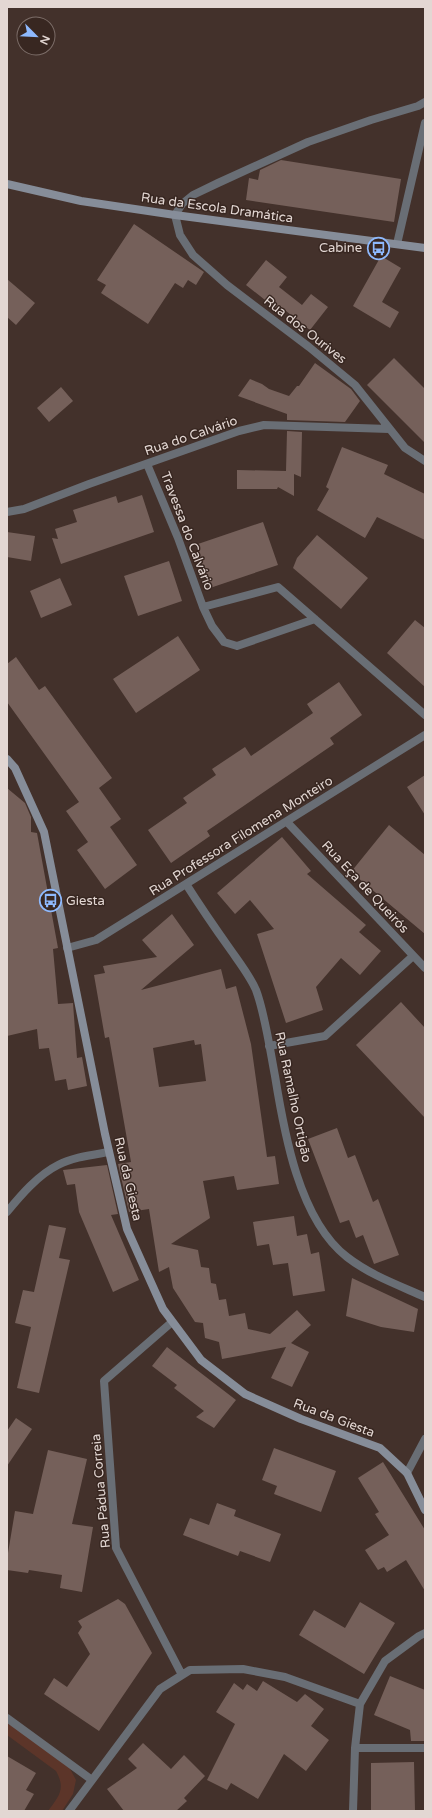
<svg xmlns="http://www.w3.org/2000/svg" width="432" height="1818" font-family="'Varela Round',sans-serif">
	<rect width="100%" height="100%" fill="#43312b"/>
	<path fill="#5c3529" d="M7 1714 69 1767 76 1780 73 1794 62 1811H48C59 1796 66 1789 56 1771L7 1735Z"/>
	<path fill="#75605a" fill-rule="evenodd" d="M281 160 401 179 394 222 246 200 249 178 258 180 260 170Z
		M134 224 204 272 196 285 188 280 183 288 175 283 148 324 101 293 106 285 97 280Z
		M381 256 401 268 382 302 399 312 390 328 353 306Z
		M266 260 287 277 279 287 302 305 311 294 328 307 310 330 281 307 279 311 246 285Z
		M7 279 35 303 16 325 7 317Z
		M394 358 425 389V443L367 385Z
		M315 363 351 389 360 401 345 422 287 420V414L238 396 250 379 262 384 269 389 289 396 297 386H299Z
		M61 387 73 401 49 422 37 408Z
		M287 431 302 432 301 477 294 474V496L278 487 277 489H237V470L286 471Z
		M342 447 388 465 384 474 425 494V540L377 517 365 538 317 510 329 489 326 487Z
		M142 495 154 532 61 564 52 538 58 539 55 529 77 522 73 510 116 496 118 503Z
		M263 522 278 565 210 588 195 545Z
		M7 532 35 536 31 561 7 557Z
		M317 535 368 578 341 609 293 568 297 558Z
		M169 561 182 601 138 616 124 576Z
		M60 578 72 605 41 618 30 591Z
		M415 620 425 628V687L387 653Z
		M178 636 200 670 136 713 113 679Z
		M16 657 39 690 45 686 112 778 99 788 121 819 110 827 137 865 105 889 77 850 88 842 66 811 79 802 7 702V664Z
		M339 682 362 715 330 738 334 744 207 831 210 836 171 863 148 830 187 803 183 798 216 775 212 769 245 747 251 756 313 713 307 704Z
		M425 775V815L407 787Z
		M7 788 25 803 31 817V832L37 833 58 948 53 949 58 1004 73 1003 77 1058 82 1057 87 1086 68 1090 66 1079 55 1081 49 1048 39 1049 37 1029 7 1036Z
		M389 825 425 855V934L351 872Z
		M282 837 311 871 307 874 366 925 359 932 381 951 360 975 341 958 316 987 323 1010 286 1023 257 934 274 929 250 900 235 914 217 893Z
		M172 914 194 945 141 990 221 969 226 989 236 986 251 1044 267 1157 275 1156 279 1184 237 1190 234 1176 203 1181 210 1218 171 1244 198 1250 201 1267 209 1268 211 1283 216 1284 219 1300 226 1299 229 1316 245 1313 248 1329 270 1334 297 1310 311 1325 291 1343 309 1352 292 1387 271 1378 286 1347 222 1359 219 1342 205 1338 203 1323 195 1322 173 1288 169 1267 159 1272 149 1209 129 1212 118 1164 131 1162 109 1037 105 1038 94 975 105 973 103 966 157 957 142 940ZM194 1040 195 1045 201 1044 206 1081 159 1087 153 1048Z
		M401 1002 425 1028V1118L356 1045Z
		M337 1128 348 1158 355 1155 373 1202 378 1199 399 1255 374 1264 363 1235 356 1238 349 1220 340 1223 308 1139Z
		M107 1165 118 1214 111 1215 139 1280 113 1292 79 1212 75 1184 67 1185 63 1170Z
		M294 1216 297 1236 307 1234 311 1254 319 1252 325 1291 293 1296 288 1263 273 1265 269 1244 257 1246 253 1222Z
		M49 1225 66 1228 59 1258 70 1260 39 1393 17 1388 31 1327 15 1323 23 1290 34 1292Z
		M352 1278 418 1309 414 1332 381 1327 346 1316Z
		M167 1347 236 1400 214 1428 196 1417 204 1411 174 1388 177 1385 152 1366Z
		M16 1418 32 1429 7 1466V1431Z
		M274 1448 336 1471 321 1512 274 1494 277 1486 262 1480Z
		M48 1450 87 1459 72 1524 93 1527 82 1592 60 1588 62 1575 29 1570 28 1573 7 1570V1559L15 1511 33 1514Z
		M383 1462 425 1530V1591L406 1560 387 1572 384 1567 378 1570 365 1550 389 1535 375 1514 379 1512 358 1478Z
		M217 1503 236 1510 234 1516 281 1534 270 1562 240 1551 238 1556 183 1535 190 1518 209 1525Z
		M118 1599 125 1604 152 1653 99 1731 44 1694 54 1678 67 1687 90 1654 78 1633 82 1627 78 1621Z
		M360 1602 395 1623 364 1674 299 1635 314 1610 345 1628Z
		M390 1676 425 1690V1741H411L410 1730 374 1715Z
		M263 1681 297 1702 305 1694 324 1709 311 1726 329 1740 306 1771 284 1754 258 1799 231 1783 227 1790 207 1780 235 1724 216 1712 234 1683 243 1690 247 1684 257 1691Z
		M143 1743 171 1769 184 1755 205 1776 184 1798 187 1801 176 1811H124L107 1789 137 1768 128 1759Z
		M7 1756 36 1773 26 1790 34 1794 24 1811H7Z
		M414 1762 415 1811H371V1763Z"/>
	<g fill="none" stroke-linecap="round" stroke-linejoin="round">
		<path stroke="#696e75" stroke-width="8" d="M425 102 418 106 371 120 308 142 218 183 193 195 182 204 175 215 180 235 193 255 227 285 309 347 355 385 405 448 425 461
			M397 244 425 123
			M147 464 178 538 203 607 278 587 425 715
			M7 512 24 509 89 484 239 431 264 425 389 429
			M203 607 212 626 224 642 237 646 315 619
			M287 822 425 968
			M186 884C200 906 215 928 230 949 239 962 250 976 256 990 265 1014 270 1050 275 1076 284 1132 299 1220 347 1257 370 1275 398 1285 425 1297
			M67 948 96 940 425 735
			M269 1046 325 1036 413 956
			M7 1212C21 1195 38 1175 58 1165 73 1157 92 1155 109 1152
			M172 1322 104 1381 116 1548 182 1675
			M407 1473 425 1439
			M7 1718 92 1780
			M355 1748H425
			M69 1811 160 1689 190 1670 243 1669 285 1677 360 1704 385 1661 419 1636 425 1633
			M353 1811 355 1748 360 1704"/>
		<path stroke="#868d99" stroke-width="8" d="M7 184 81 201 175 215 425 248
			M7 759 15 768 44 832 105 1134 127 1229 163 1309 201 1360 245 1394 301 1419 380 1448 407 1473 425 1510"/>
	</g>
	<defs>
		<symbol id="bus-ring" viewBox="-11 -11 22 22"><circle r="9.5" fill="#382721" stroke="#8eb9fd" stroke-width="1.5"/><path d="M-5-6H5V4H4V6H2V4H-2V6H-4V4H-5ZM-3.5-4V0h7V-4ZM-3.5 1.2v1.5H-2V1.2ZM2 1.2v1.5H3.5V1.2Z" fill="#8eb9fd"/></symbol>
	</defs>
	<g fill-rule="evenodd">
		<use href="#bus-ring" x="366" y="236" width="25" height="25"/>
		<use href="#bus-ring" x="38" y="888" width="25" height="25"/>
	</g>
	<g text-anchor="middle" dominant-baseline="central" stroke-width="3" stroke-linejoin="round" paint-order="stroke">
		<g font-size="13" fill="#e3d7d3" stroke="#382721">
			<text transform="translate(217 208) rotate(8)">Rua da Escola Dramática</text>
			<text transform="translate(305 330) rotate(38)">Rua dos Ourives</text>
			<text transform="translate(191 436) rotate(-19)">Rua do Calvário</text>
			<text transform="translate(187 531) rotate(69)">Travessa do Calvário</text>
			<text transform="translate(241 836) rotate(-32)">Rua Professora Filomena Monteiro</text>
			<text transform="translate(365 887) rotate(47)">Rua Eça de Queirós</text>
			<text transform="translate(293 1097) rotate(78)">Rua Ramalho Ortigão</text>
			<text transform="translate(128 1179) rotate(77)">Rua da Giesta</text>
			<text transform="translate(334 1418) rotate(21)">Rua da Giesta</text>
			<text transform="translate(101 1491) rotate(-95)">Rua Pádua Correia</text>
		</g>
		<g font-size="13" fill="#e3d7d3" stroke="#382721" text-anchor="end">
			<text x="362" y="248">Cabine</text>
			<text x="66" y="901" text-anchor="start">Giesta</text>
		</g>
	</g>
	<rect width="432" height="1818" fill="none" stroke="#e3d7d3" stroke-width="16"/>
	<g transform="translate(36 36) rotate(114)"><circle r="19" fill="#382721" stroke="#7c6d68"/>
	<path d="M0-3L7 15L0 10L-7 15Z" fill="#8eb9fd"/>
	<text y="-6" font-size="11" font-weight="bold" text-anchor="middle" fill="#e3d7d3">N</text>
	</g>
</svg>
